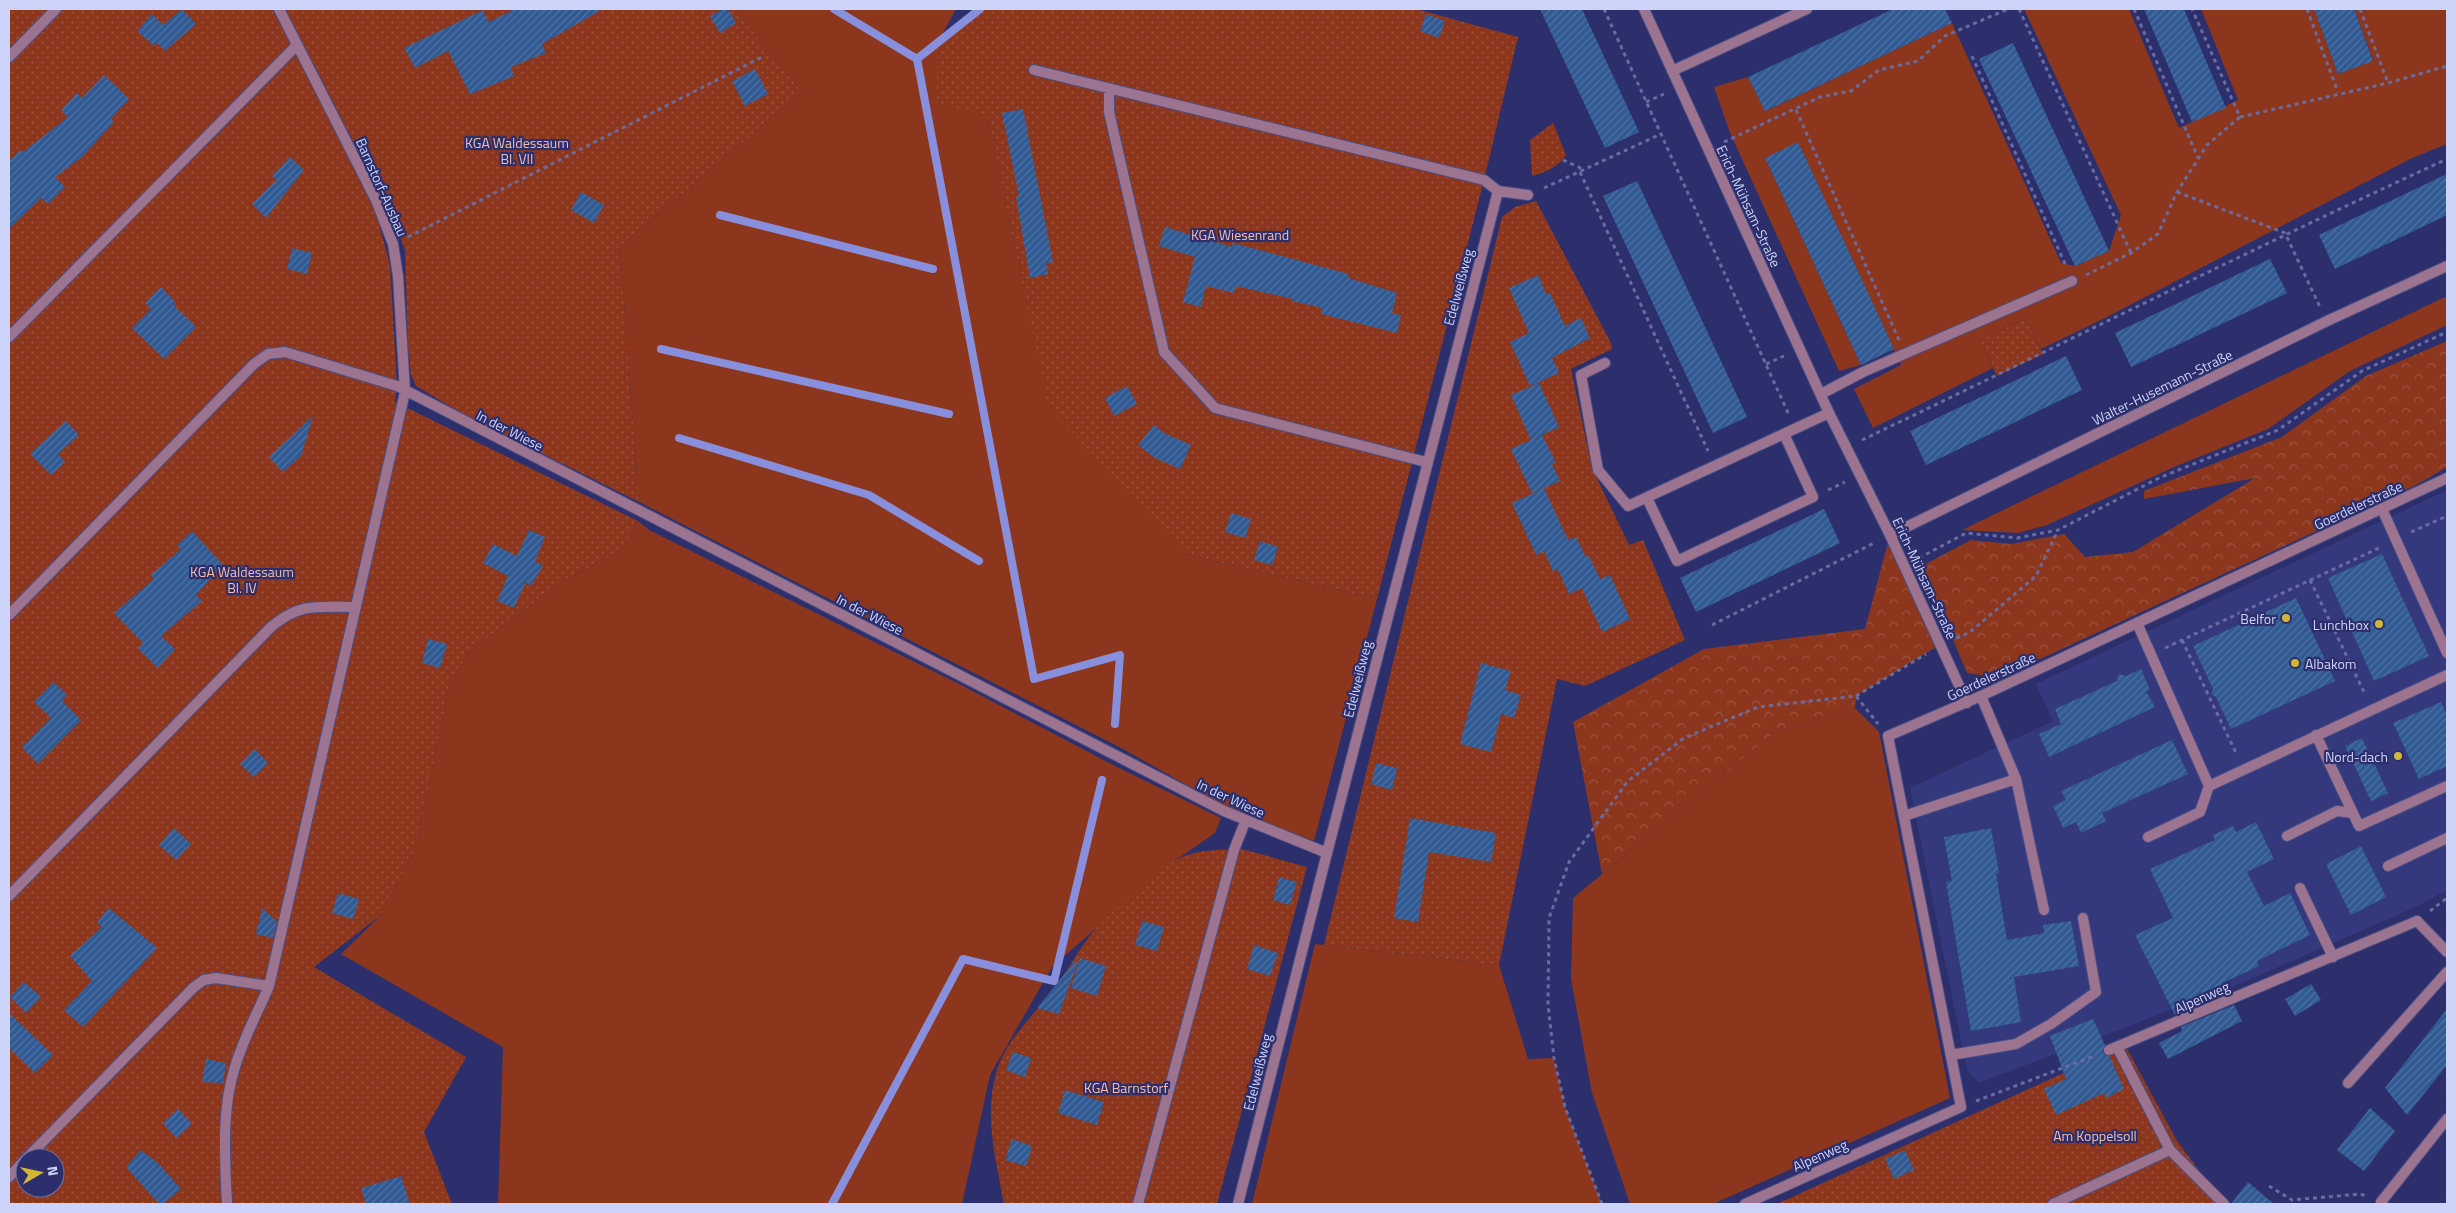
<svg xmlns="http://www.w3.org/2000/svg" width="2456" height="1213" font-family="'Titillium Web',sans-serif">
	<defs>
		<pattern id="forest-crowns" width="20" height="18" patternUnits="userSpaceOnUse" patternTransform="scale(1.25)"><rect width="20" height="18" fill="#8c371d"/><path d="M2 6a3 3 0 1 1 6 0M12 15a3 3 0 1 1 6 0" fill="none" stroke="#9b533f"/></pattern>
		<pattern id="park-dots" width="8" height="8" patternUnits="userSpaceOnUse" patternTransform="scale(1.25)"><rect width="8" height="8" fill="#8c371d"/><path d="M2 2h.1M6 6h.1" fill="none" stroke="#9b533f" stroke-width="1.8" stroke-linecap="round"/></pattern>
		<pattern id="building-hatch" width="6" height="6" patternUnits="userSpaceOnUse" patternTransform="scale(1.25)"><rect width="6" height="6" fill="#315a93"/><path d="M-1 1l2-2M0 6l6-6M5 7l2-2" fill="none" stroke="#4e71a3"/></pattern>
	</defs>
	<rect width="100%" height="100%" fill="#2c2f6c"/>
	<path fill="#34387d" d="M2447 490V890L2420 905 2242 983 1979 1083 1967 1070 1910 788 2053 721 2036 684Z"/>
	<path fill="#8c371d" d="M735 9H956L938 42 987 115 1028 310 1185 554 1377 599 1314 841 1229 809 1123 749 639 502 620 247 802 92Z
		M2024 9H2129L2179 128 2238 100 2201 9H2314L2338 74 2373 60 2354 9H2447V144L2412 158 2105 318 2041 349 2026 318 1980 340 1993 368 1873 428 1854 389 1901 365 1798 143 1765 158 1861 365 1839 371 1730 133 1714 87 1748 77 1765 111 1952 23 2061 263 2075 266 2109 251 2121 215Z
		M2447 296V325L2350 371 2268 429 2174 467 2047 525 2018 533 1962 530Z
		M638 521 649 530 961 685 1115 766 1221 818 1215 833 1166 867 1052 967 990 1075 962 1204H498L503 1047 341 954 381 915 415 849 450 685 468 653 561 582 620 551Z
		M1855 708 1879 732 1950 1098 1713 1204H1630L1592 1093 1571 979 1573 898 1774 733Z
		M1315 944 1499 965 1528 1059 1554 1058 1565 1107 1602 1204H1252Z"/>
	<path fill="url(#forest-crowns)" d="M2447 341V467L2416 485 1999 678 1967 673 1922 566 1971 540 2011 544 2064 534 2085 557 2133 552 2255 478 2144 499V491L2282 437 2366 376Z
		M1890 535 1941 644 1856 696 1855 708 1774 733 1602 874 1573 722 1704 649 1865 629Z"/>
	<path fill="url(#park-dots)" fill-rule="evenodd" d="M9 9H272L312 79 376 213 390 265 397 386 395 402 638 521 620 551 561 582 468 653 450 685 415 849 381 915 314 967 466 1057 424 1132 452 1204H9ZM25 1158H55V1188H25Z
		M285 9H735L802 92 620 247 639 502 461 413 416 386 411 375 408 346 405 250 394 221Z
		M981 9H1416L1518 37 1484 180 1377 599 1185 554 1048 406 987 115 937 104 938 42Z
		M1553 123 1566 155C1560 166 1544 173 1532 176L1530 140Z
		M1536 201 1611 343 1612 349 1571 369 1592 468 1629 545 1643 540 1685 640 1585 686 1557 679 1499 965 1324 945 1502 217 1515 207Z
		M2026 318 2043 354 1997 376 1980 340Z
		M1242 849 1307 867 1217 1204H1004C996 1160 984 1117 996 1073 1006 1038 1035 1015 1056 986 1070 968 1080 946 1095 930 1108 915 1165 864 1182 857 1200 849 1223 850 1242 849Z
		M2125 1045 2177 1141 2224 1204H1777Z"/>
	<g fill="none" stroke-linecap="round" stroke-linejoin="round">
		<path stroke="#888fdc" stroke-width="8" d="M834 9 917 59 980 9
			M917 59 1034 679 1120 655 1115 724
			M720 215 933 269
			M661 349 949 414
			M679 438 869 495 979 561
			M832 1204 963 959 1054 981 1102 780"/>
	</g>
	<path fill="url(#building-hatch)" d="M182 9 196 24 165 51 157 43 154 46 137 31 152 14 163 25Z
		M515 9H603L542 44 546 53 511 67 514 76 470 94 448 51 415 68 404 48 483 10 488 22Z
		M723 9H728L736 23 720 33 710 16Z
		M1540 9H1582L1639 132 1605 148Z
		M1893 9H1945L1952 23 1765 111 1748 77Z
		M2144 9H2184L2226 108 2192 122Z
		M2314 9H2354L2373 61 2338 74Z
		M1426 14 1445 21 1439 38 1420 31Z
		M2013 43 2109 251 2075 266 1979 59Z
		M755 69 768 94 745 106 732 81Z
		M104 75 129 99 111 119 114 122 82 157 55 177 65 187 48 204 41 198 9 229V161L20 150 23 152 68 117 61 110 77 93 82 98Z
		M1023 109 1053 262 1046 263 1048 274 1030 278 1016 197 1019 196 1002 113Z
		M1798 142 1894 349 1861 365 1765 158Z
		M290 157 304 170 266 218 252 204 277 180 272 176Z
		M2447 174V215L2335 269 2319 235Z
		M1637 181 1747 417 1713 433 1603 196Z
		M581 192 604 205 594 223 571 210Z
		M1165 227 1232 247 1233 243 1349 274 1348 278 1397 293 1392 313 1401 315 1397 333 1321 314 1322 308 1292 301 1293 299 1236 286 1234 293 1206 286 1201 307 1183 302 1195 257 1159 246Z
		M292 248 312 253 307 274 287 269Z
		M2270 259 2287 293 2131 367 2115 333Z
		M1538 275 1546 294 1550 293 1565 326 1581 318 1590 338 1552 358 1559 373 1530 386 1510 342 1529 333 1509 288Z
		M161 287 176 303 174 306 196 327 164 359 132 328 151 309 145 303Z
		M2066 356 2082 390 1926 465 1910 431Z
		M1539 383 1559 427 1542 435 1556 463 1552 464 1560 481 1532 493 1511 449 1531 440 1511 395Z
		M1127 386 1137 404 1114 416 1105 398Z
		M313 416 301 456 283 472 269 457Z
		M66 421 79 435 58 454 65 462 51 475 30 454Z
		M1154 425 1164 433 1191 445 1180 469 1155 458 1138 445Z
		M1544 488 1568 540 1576 537 1586 557 1589 556 1600 579 1610 575 1630 619 1602 632 1582 588 1569 594 1558 570 1553 571 1544 551 1536 555 1512 503Z
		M1824 509 1840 543 1696 612 1680 578Z
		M1231 513 1251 519 1245 538 1225 532Z
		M529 530 545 537 535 561 543 566 531 586 526 582 514 608 497 601 508 576 483 563 493 544 517 556Z
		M192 531 223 565 196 595 202 601 161 636 175 649 158 668 138 649 143 643 114 613 154 579 151 575 181 549 177 545Z
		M1260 541 1278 547 1272 565 1254 560Z
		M2382 554 2429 656 2374 681 2328 578Z
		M2296 598 2335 681 2231 729 2216 697 2211 694 2213 689 2193 646Z
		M428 639 447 644 440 668 422 663Z
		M1481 663 1511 671 1505 690 1521 695 1514 718 1501 714 1491 752 1460 744Z
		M2141 669 2150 690 2146 691 2155 707 2049 757 2039 734 2061 724 2055 709 2117 681 2119 674 2126 676Z
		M54 682 67 695 62 701 81 720 38 764 22 747 51 718 34 702Z
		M2441 702 2447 716V766L2419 779 2393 723Z
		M2362 738 2388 793 2371 801 2345 746Z
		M2172 740 2188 774 2102 813 2106 821 2081 833 2076 822 2063 828 2053 806 2066 800 2061 791Z
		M255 749 268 763 254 777 240 764Z
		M1376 763 1397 768 1392 790 1371 784Z
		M1410 818 1496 833 1491 862 1429 852 1418 922 1394 918Z
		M2256 822 2274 859 2247 872 2264 906 2290 893 2310 935 2257 961 2259 966 2222 983 2227 993 2175 1015 2135 935 2173 918 2150 869 2215 840 2213 835 2233 826 2236 832Z
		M174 828 191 844 176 860 159 845Z
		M1991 828 1999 873 1996 874 2007 940 2044 933 2043 925 2071 921 2079 966 2014 977 2021 1022 1971 1031 1946 882 1952 881 1944 837Z
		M2361 846 2386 897 2351 915 2326 864Z
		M1279 877 1297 882 1290 905 1273 900Z
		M338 893 359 899 353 919 332 913Z
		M109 908 157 948 83 1027 64 1010 92 981 70 956 102 927 97 922Z
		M262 908 277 922 273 938 256 934Z
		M1142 921 1164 927 1157 951 1135 945Z
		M1254 945 1278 953 1270 976 1247 969Z
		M1080 958 1106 966 1097 996 1071 988Z
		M1075 961 1078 962 1059 1014 1037 1008Z
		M24 982 41 997 26 1013 10 997Z
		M2311 984 2321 1000 2295 1016 2285 999Z
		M2234 1005 2242 1021 2168 1059 2159 1043 2182 1031 2181 1027Z
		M2447 1009V1065L2407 1115 2385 1088Z
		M9 1013 53 1055 35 1073 9 1048Z
		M2093 1019 2105 1045 2103 1053 2110 1057 2124 1089 2106 1098 2104 1093 2056 1115 2044 1089 2066 1079 2050 1036Z
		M1013 1052 1031 1058 1025 1077 1006 1070Z
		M206 1059 226 1063 223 1083 202 1082Z
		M1065 1090 1104 1102 1097 1125 1058 1113Z
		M2370 1108 2395 1131 2364 1171 2337 1150Z
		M178 1109 192 1124 176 1138 163 1123Z
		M1012 1139 1032 1146 1026 1166 1005 1160Z
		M141 1150 159 1164 181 1189 163 1204H159L126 1167Z
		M1905 1150 1914 1170 1894 1179 1885 1159Z
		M401 1176 410 1204H366L361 1188Z
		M2248 1182 2274 1204H2231Z"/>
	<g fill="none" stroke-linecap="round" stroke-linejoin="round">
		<defs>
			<path id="lane" d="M9 57 56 9
				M1034 70 1484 180 1498 191
				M1109 89V112L1164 352 1215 408 1426 462
				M1498 191 1528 195
				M9 337 297 45
				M1821 394 1863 372 2072 281
				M1647 498 1677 561 1813 497 1784 434
				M2382 509 2447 653
				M9 615 254 364 268 354 285 352 397 386 1224 811 1327 853 1498 191
				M2137 623 2209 786 2447 675
				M1981 696 2016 779 2044 910
				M2316 735 2359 826 2447 786
				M1904 816 2016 779
				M2287 836 2337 811 2353 813
				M2148 837 2200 812 2209 786
				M2388 866 2447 838
				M2300 888 2333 957
				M9 896 271 627C301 602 319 607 356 607
				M2117 1047 2170 1150 2224 1204
				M2109 1050 2417 921
				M1951 1055 2016 1044 2051 1024 2096 992 2083 918
				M2348 1083 2447 972
				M27 1158 194 987 204 980 216 978 269 986
				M9 1177 25 1160
				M227 1204C225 1160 221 1110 235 1067 243 1039 258 1012 269 986L405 392 398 276 393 244 376 200 279 9
				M1138 1204 1234 850 1245 822
				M2053 1204 2170 1150"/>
			<path id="street" d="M1644 9 1829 413 1890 535 1967 703
				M1672 71 1807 9
				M1605 363 1581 375 1598 470 1628 506 1829 413
				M1890 535 2327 321 2447 266
				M2417 921 2447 952
				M1238 1204 1327 853
				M1745 1204 1961 1107 1888 736 1981 696 2447 478
				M2383 1204 2381 1202 2447 1119"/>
		</defs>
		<use href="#lane" stroke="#494d85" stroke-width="12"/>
		<use href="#street" stroke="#494d85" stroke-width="12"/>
		<path stroke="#686ca0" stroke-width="3" stroke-dasharray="4 4" stroke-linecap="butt" d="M1604 9 1789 415
			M2019 9 2131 253
			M2134 9 2198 158
			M2307 9 2338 92
			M2360 9 2388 83
			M1972 56 2066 266
			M1646 102 1664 94
			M1796 110 1899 340
			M2240 117 2388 83 2447 66
			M1724 142 1820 97 1851 91 1879 70 1918 61 1945 36 2008 9
			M1563 160 1585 170
			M1580 172 1708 451
			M1544 188 1661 134
			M2177 192 2285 233 2320 307
			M408 237 764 56
			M2086 275 2131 253 2158 234 2177 192 2207 145 2240 117 2192 9
			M1766 364 1784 356
			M1862 440C2057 347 2251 249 2447 159
			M1828 490 1845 482
			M2411 532 2447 516
			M1919 558 1966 533 2017 538 2058 530 2161 477 2278 430 2362 371 2447 332
			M2310 580 2365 694
			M1712 625 1876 542
			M1956 638 1969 633 2036 576 2058 530
			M2182 640 2237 755
			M2165 648 2381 547
			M1856 696 1926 654
			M2430 911 2447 898
			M1976 1101 2094 1056
			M2269 1186 2292 1200 2360 1194 2367 1196
			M1602 1204 1565 1107 1554 1058 1548 1005 1549 918 1569 862 1628 781 1684 738 1758 707 1856 696 1878 724"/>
		<use href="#lane" stroke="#9c7490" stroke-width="10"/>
		<use href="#street" stroke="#9c7490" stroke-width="10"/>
	</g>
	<g fill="#d1b736" stroke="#2c2f6c" stroke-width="2">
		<circle cx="2286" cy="618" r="5"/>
		<circle cx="2379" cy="624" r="5"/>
		<circle cx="2295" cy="663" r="5"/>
		<circle cx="2398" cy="756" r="5"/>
	</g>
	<g text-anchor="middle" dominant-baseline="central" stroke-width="4.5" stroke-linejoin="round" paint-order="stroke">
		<g font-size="14" fill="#f3bcab" stroke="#2c2f6c">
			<text x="517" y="142">KGA Waldessaum<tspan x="517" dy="16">Bl. VII</tspan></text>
			<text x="1240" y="234">KGA Wiesenrand</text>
			<text x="242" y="571">KGA Waldessaum<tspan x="242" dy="16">Bl. IV</tspan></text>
			<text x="1126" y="1087">KGA Barnstorf</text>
			<text x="2095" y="1135">Am Koppelsoll</text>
		</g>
		<g font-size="14" fill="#cdd4f9" stroke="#2c2f6c">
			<text transform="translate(382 187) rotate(66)">Barnstorf-Ausbau</text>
			<text transform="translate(1749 206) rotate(65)">Erich-Mühsam-Straße</text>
			<text transform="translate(1458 287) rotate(-75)">Edelweißweg</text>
			<text transform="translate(2162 387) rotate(-26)">Walter-Husemann-Straße</text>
			<text transform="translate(510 430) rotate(27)">In der Wiese</text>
			<text transform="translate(2358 505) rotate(-25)">Goerdelerstraße</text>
			<text transform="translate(1925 578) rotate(65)">Erich-Mühsam-Straße</text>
			<text transform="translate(870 614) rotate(27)">In der Wiese</text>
			<text transform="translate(1991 676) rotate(-25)">Goerdelerstraße</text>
			<text transform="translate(1357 679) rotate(-76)">Edelweißweg</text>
			<text transform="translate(1231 798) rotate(25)">In der Wiese</text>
			<text transform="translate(2202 997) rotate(-24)">Alpenweg</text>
			<text transform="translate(1257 1072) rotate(-76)">Edelweißweg</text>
			<text transform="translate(1820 1155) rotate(-24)">Alpenweg</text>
		</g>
		<g font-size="14" fill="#cdd4f9" stroke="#2c2f6c" text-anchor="end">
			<text x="2276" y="618">Belfor</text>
			<text x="2369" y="624">Lunchbox</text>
			<text x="2305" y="663" text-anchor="start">Albakom</text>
			<text x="2388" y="756">Nord-dach</text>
		</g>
	</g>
	<rect width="2456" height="1213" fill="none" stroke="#cdd4f9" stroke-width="20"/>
	<g transform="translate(40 1173) rotate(81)"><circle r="24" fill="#2c2f6c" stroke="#6c71a4"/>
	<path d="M0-4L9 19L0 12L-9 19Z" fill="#d1b736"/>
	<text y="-8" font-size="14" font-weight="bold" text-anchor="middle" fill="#cdd4f9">N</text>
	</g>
</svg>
